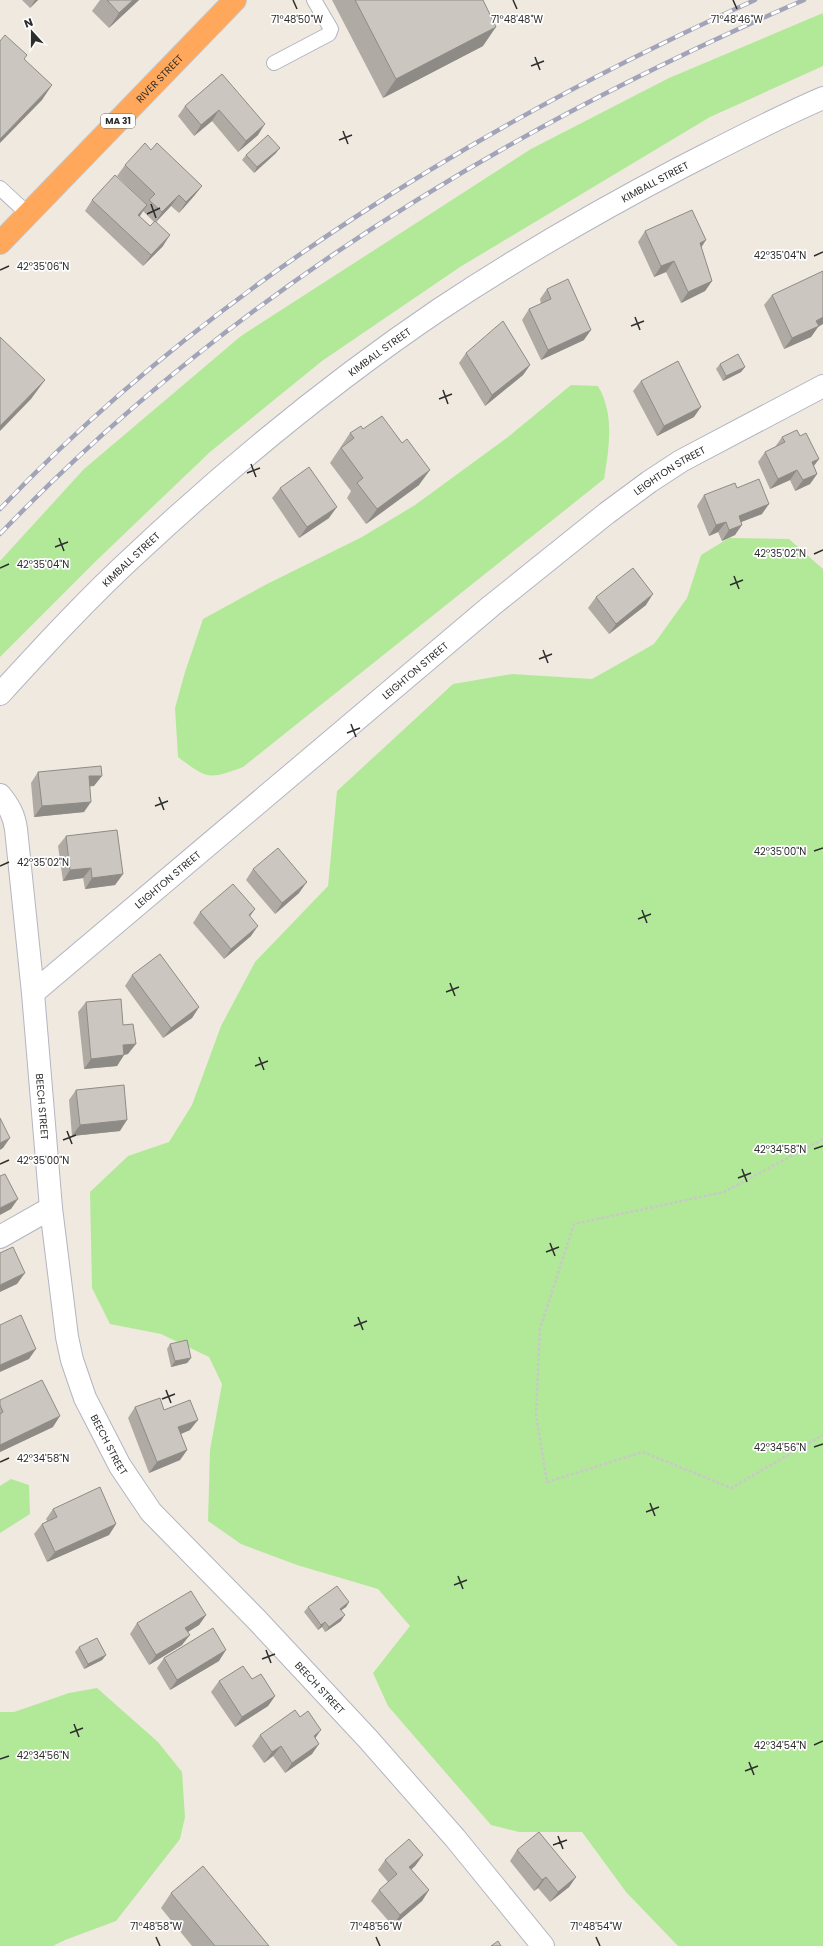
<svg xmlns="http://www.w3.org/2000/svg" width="823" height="1946" font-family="Poppins,sans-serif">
	<rect width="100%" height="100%" fill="#f0e9df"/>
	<path fill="#b2e999" d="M823 13V66L710 117 460 267 322 361 210 452 97 560 0 657V561L84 469 241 336 531 149 669 78Z
		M571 385 598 386C615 415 609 448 604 479L243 767C209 780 207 779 178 757L175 708 185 672 203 619 265 585 362 537 415 505 508 437Z
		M729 538 789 539 823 569V1946H678L626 1892 582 1832H519L491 1825 388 1706 373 1673 410 1626 378 1589 297 1565 241 1544 208 1521 210 1450 222 1384 209 1357 161 1334 110 1324 92 1288 90 1192 128 1156 169 1142 192 1105 221 1026 255 962 328 886 337 791 453 684 512 674 592 679 654 644 687 598 701 555Z
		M11 1479 29 1485 30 1514 0 1533V1486Z
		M97 1688 158 1742 182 1772 185 1817 180 1839 116 1921 65 1940 53 1946H0V1712H14L69 1693Z"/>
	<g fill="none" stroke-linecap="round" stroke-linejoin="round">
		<defs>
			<path id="lane" d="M274 63 329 34 331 29 314 0
				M0 188 28 214"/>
			<g id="street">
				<path id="s1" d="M33 993 491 606 607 513 649 482 681 461 823 386"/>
				<path d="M0 1237 51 1208"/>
			</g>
			<g id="secondary">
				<path id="s2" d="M0 694C44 646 88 598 136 554 231 465 332 382 440 309 517 258 598 211 680 168 727 144 774 119 823 98"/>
				<path id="s3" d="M0 795C9 806 14 815 16 829L33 993 51 1208 67 1337 72 1360 85 1398 120 1466 151 1512 257 1620 368 1739 455 1838 543 1946"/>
			</g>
			<g id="highway">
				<path id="s4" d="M0 243 235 0"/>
			</g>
		</defs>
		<use href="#lane" stroke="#b3b5c2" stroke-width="16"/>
		<use href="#street" stroke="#b3b5c2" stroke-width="24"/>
		<use href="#secondary" stroke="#b3b5c2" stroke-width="24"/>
		<use href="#highway" stroke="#c8c8c8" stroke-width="24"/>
		<path stroke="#c8c8c8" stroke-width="2.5" stroke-dasharray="3 2" stroke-linecap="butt" d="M823 1139 724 1192 574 1224 540 1329 536 1415 547 1482 643 1452 731 1488 823 1435"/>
		<use href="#lane" stroke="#fff" stroke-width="14"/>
		<use href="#street" stroke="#fff" stroke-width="22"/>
		<use href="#secondary" stroke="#fff" stroke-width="22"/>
		<use href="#highway" stroke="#ffa75b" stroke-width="22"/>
		<defs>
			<path id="rail" d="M0 509C207 290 483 123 755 0
				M0 534C224 300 508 127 804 0"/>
		</defs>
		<use href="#rail" stroke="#a1a4b9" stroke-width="4.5"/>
		<use href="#rail" stroke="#fff" stroke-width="3" stroke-dasharray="9" stroke-linecap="butt"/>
	</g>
	<path fill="#afaaa4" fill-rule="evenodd" d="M22 0H38L30 8Z
		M100 0H139L109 28 92 11Z
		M332 0H483V46L383 98Z
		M222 74 258 135 238 152 212 121 194 136 178 116 185 106Z
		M151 150 202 186 194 196 179 213 171 206 156 222 163 246 143 266 85 211 92 200 146 204 117 176 125 165ZM143 211 154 222 150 226 139 216Z
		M276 153 254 173 242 160 246 155Z
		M645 231 701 247 712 281 705 291 681 303 666 272 654 277 638 242Z
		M547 289 584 340 541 360 522 320 529 309 541 304 540 299Z
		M772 295 818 327 811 337 784 349 764 305Z
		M466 353 530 365 523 375 485 406 459 363Z
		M720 364 745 367 741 372 723 381 716 369Z
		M641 381 694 417 657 436 633 391Z
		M363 429 402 443 419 485 366 524 347 498 351 491 330 463 350 433Z
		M800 436 819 459 814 466 817 474 810 484 795 491 790 480 770 489 758 462 765 452 775 447 782 437Z
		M280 488 329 518 299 538 272 498Z
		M737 488 762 514 741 522 735 535 722 541 718 532 709 536 697 506 704 495Z
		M596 597 646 605 609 634 588 608Z
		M38 772 94 786H90L84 812 34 817 31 783Z
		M66 836 123 874 115 885 85 889 83 878 63 881 58 846Z
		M253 869 299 893 275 914 246 880Z
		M255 909 250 916 251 936 224 959 193 923 200 912Z
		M132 975 199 1007 192 1018 163 1038 125 986Z
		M86 1002 123 1025 128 1054 124 1055 117 1066 84 1069 78 1012Z
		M76 1090 120 1131 72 1136 69 1100Z
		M170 1344 191 1358 187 1363 171 1367 167 1349Z
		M0 1400 53 1427 0 1452Z
		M135 1407 164 1410 190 1430 181 1434 187 1450 180 1460 149 1473 128 1418Z
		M53 1509 116 1524 109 1535 47 1562 34 1534 42 1524 47 1521 46 1519Z
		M349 1602 346 1607 341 1610V1621L325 1632 322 1627 318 1630 304 1612 308 1607Z
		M206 1615 199 1625 188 1632 182 1645 149 1665 130 1634 137 1623Z
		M79 1647 106 1655 102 1660 84 1669 75 1652Z
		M164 1658 219 1661 170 1690 157 1668Z
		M252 1679 275 1696 268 1706 235 1727 211 1692 219 1681Z
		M260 1735 316 1738 312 1754 285 1773 273 1756 264 1763 252 1746Z
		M517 1850 576 1877 569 1887 550 1902 538 1888 534 1891 510 1861Z
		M423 1855 415 1866 411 1870 429 1890 422 1901 393 1926 371 1901 379 1890 388 1882 378 1870 385 1860Z
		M171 1893 269 1946H192L161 1908Z"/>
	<path fill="#8e8b86" d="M35 0H38L30 8Z
		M133 0H139L109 28 119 13Z
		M496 27 483 46 383 98 396 79Z
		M52 85 42 100 0 143V139Z
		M219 110 212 121 194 136 201 125Z
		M265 124 258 135 238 152 246 141Z
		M280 148 276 153 254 173 257 167Z
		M202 186 194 196 179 213 186 202Z
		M179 195 171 206 155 223 162 212Z
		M147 205 140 216 131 226 138 215Z
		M170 235 163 246 143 266 151 255Z
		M706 240 699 251 700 243Z
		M674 261 666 272 654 277 661 266Z
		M712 281 705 291 681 303 688 292Z
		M823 317V324L818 327 811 337 784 349 792 338 816 321Z
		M591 330 584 340 541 360 548 350Z
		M530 365 523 375 485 406 492 395Z
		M745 367 741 372 723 381 726 376Z
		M45 380 31 399 0 431V426Z
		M701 407 694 417 657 436 664 426Z
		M819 459 811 469 812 462Z
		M430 470 419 485 366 524 377 509Z
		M797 470 790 480 770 489 778 479Z
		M817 474 810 484 795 491 803 480Z
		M769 504 762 514 731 526 739 516Z
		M337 507 329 518 299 538 307 527Z
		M726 522 718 532 709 536 716 525Z
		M742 525 735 535 722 541 729 530Z
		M653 594 646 605 609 634 616 624Z
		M89 776H102L94 786 82 787Z
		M91 802 84 812 34 817 42 806Z
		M91 868 83 878 63 881 70 870Z
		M123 874 115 885 85 889 92 878Z
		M307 882 299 893 275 914 282 903Z
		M255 909 247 920 249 915Z
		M258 926 251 936 224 959 231 949Z
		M199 1007 192 1018 163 1038 171 1028Z
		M136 1044 128 1054 116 1056 123 1045Z
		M124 1055 117 1066 84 1069 91 1059Z
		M127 1120 120 1131 72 1136 80 1125Z
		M10 1138 3 1148 0 1150V1143Z
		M18 1199 11 1209 0 1215V1208Z
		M25 1273 17 1284 0 1292V1285Z
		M36 1349 29 1359 0 1372V1365Z
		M191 1358 187 1363 171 1367 175 1361Z
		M60 1416 53 1427 0 1452V1445Z
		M198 1420 190 1430 171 1438 178 1427Z
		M187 1450 180 1460 149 1473 157 1462Z
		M116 1524 109 1535 47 1562 55 1552Z
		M349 1602 346 1607 336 1614 340 1609Z
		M206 1615 199 1625 178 1638 185 1628Z
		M345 1615 341 1621 325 1632 329 1627Z
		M325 1622 322 1627 318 1630 321 1625Z
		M190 1635 182 1645 149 1665 156 1655Z
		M226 1650 219 1661 170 1690 177 1680Z
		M106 1655 102 1660 84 1669 88 1664Z
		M275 1696 268 1706 235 1727 242 1717Z
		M321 1730 314 1740V1736Z
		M319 1744 312 1754 285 1773 292 1763Z
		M281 1746 273 1756 264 1763 272 1752Z
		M423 1855 415 1866 401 1878 409 1867Z
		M546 1877 538 1888 534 1891 542 1880Z
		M576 1877 569 1887 550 1902 558 1892Z
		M429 1890 422 1901 393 1926 400 1915Z"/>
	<path fill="#cbc6bf" stroke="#8e8b86" d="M107 0H133L119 13Z
		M355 0H483L496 27 396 79Z
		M5 35 27 55 24 59 52 85 0 139V41Z
		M222 74 265 124 246 141 219 110 201 125 185 106Z
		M268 135 280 148 257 167 246 155Z
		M145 143 151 150 157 143 202 186 186 202 179 195 162 212 149 200 155 194 125 165Z
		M115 175 147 205 138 215 150 226 155 221 170 235 151 255 92 200Z
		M692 210 706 240 700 243 712 281 688 292 674 261 661 266 645 231Z
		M823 271V317L816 321 819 326 792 338 772 295Z
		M568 279 591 330 548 350 529 309 551 299 547 289Z
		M503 321 530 365 492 395 466 353Z
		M0 337 45 380 0 426Z
		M738 354 745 367 726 376 720 364Z
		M678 361 701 407 664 426 641 381Z
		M382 416 402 443 407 439 430 470 377 509 357 483 363 478 341 448 354 438 350 433 361 426 363 429Z
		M797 430 800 436 806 433 819 459 812 462 817 474 803 480 797 470 778 479 765 452 785 442 782 437Z
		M309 467 337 507 307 527 280 488Z
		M759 479 769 504 739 516 742 525 729 530 726 522 716 525 704 495 735 483 737 488Z
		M633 568 653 594 616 624 596 597Z
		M101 766 102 776H89L91 802 42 806 38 772Z
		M117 830 123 874 92 878 91 868 70 870 66 836Z
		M278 848 307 882 282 903 253 869Z
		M233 884 255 909 249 915 258 926 231 949 200 912Z
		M160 954 199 1007 171 1028 132 975Z
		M121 999 123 1025 133 1024 136 1044 123 1045 124 1055 91 1059 86 1002Z
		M124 1085 127 1120 80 1125 76 1090Z
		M0 1118 10 1138 0 1143Z
		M5 1174 18 1199 0 1208V1176Z
		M13 1247 25 1273 0 1285V1253Z
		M21 1315 36 1349 0 1365V1325Z
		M187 1340 191 1358 175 1361 170 1344Z
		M42 1380 60 1416 0 1445V1414L3 1412 0 1405V1400Z
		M160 1398 164 1410 190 1400 198 1420 178 1427 187 1450 157 1462 135 1407Z
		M100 1487 116 1524 55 1552 42 1524 57 1517 53 1509Z
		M337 1586 349 1602 340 1609 345 1615 329 1627 325 1622 321 1625 308 1607Z
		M191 1591 206 1615 185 1628 190 1635 156 1655 137 1623Z
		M213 1628 226 1650 177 1680 164 1658Z
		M97 1638 106 1655 88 1664 79 1647Z
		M243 1666 252 1679 261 1674 275 1696 242 1717 219 1681Z
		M295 1710 300 1717 308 1711 321 1730 314 1736 319 1744 292 1763 281 1746 272 1752 260 1735Z
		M539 1832 576 1877 558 1892 546 1877 542 1880 517 1850Z
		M409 1839 423 1855 409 1867 429 1890 400 1915 379 1890 397 1874 385 1860Z
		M203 1866 269 1946H215L171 1893Z
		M498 1941 501 1946H491Z"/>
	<path fill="none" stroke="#2d2d2d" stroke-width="1.5" d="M293 0 297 9M513 0 517 9M733 0 737 9M535 57 540 70M531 66 544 61M343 131 348 144M339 140 352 135M151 204 156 218M147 214 160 208M814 256 823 252M0 270 9 266M635 317 640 330M631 326 644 321M443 390 448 404M439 399 452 394M251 464 256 477M247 473 260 468M59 538 64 551M55 547 68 542M814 554 823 550M0 568 9 564M734 576 739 589M730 585 743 580M543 650 548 663M539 659 552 654M351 724 356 737M347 733 360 728M159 797 164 810M155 806 168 801M814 851 823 848M0 866 9 862M642 910 647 923M638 919 651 914M450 983 455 996M446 992 459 987M259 1057 264 1070M255 1066 268 1061M67 1131 72 1144M63 1140 76 1135M814 1149 823 1146M0 1164 9 1160M742 1169 747 1182M738 1178 751 1173M550 1243 555 1256M546 1252 559 1247M358 1317 363 1330M354 1326 367 1321M166 1390 171 1403M162 1399 175 1394M814 1447 823 1444M0 1462 9 1458M650 1503 655 1516M646 1512 659 1507M458 1576 463 1589M454 1585 467 1580M266 1650 271 1663M262 1659 275 1654M74 1724 79 1737M70 1733 83 1728M814 1745 823 1741M0 1759 9 1756M749 1762 754 1775M745 1771 758 1766M558 1836 563 1849M553 1845 567 1840M156 1937 160 1946M376 1937 380 1946M596 1937 600 1946"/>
	<g text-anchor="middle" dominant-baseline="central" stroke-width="3.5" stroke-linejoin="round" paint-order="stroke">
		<rect fill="#fff" stroke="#6c6c6c" stroke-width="1" x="101" y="114" width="34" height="14" rx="3"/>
		<g font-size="9" font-weight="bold" fill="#2d2d2d">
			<text x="118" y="121">MA 31</text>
		</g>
		<g font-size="10" fill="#2d2d2d" stroke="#fff">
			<text stroke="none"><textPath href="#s4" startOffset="229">RIVER STREET</textPath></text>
			<text stroke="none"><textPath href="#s2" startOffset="836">KIMBALL STREET</textPath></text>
			<text stroke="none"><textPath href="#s2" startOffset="512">KIMBALL STREET</textPath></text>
			<text stroke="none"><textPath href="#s1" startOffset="824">LEIGHTON STREET</textPath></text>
			<text stroke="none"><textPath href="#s2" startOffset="188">KIMBALL STREET</textPath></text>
			<text stroke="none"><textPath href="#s1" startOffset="500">LEIGHTON STREET</textPath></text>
			<text stroke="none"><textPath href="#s1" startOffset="176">LEIGHTON STREET</textPath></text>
			<text stroke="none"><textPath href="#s3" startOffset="317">BEECH STREET</textPath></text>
			<text stroke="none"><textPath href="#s3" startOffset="665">BEECH STREET</textPath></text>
			<text stroke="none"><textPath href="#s3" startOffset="988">BEECH STREET</textPath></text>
		</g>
	</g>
	<g font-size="10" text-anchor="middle" fill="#2d2d2d" stroke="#fff" stroke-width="3.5" stroke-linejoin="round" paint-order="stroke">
		<text x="297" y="23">71°48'50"W</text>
		<text x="517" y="23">71°48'48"W</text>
		<text x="737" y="23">71°48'46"W</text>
		<text x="780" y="259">42°35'04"N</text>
		<text x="43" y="270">42°35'06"N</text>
		<text x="780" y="557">42°35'02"N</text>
		<text x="43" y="568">42°35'04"N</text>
		<text x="780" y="855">42°35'00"N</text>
		<text x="43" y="866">42°35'02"N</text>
		<text x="780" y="1153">42°34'58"N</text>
		<text x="43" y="1164">42°35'00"N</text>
		<text x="780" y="1451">42°34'56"N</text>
		<text x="43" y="1462">42°34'58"N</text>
		<text x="780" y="1749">42°34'54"N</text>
		<text x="43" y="1759">42°34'56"N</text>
		<text x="156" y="1930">71°48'58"W</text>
		<text x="376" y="1930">71°48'56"W</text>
		<text x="596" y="1930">71°48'54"W</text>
	</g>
	<g transform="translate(32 32) rotate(339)" stroke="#ffffff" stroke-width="3" paint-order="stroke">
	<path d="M0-3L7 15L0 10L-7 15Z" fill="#2d2d2d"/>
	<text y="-6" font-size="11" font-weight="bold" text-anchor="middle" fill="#2d2d2d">N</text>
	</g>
</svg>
